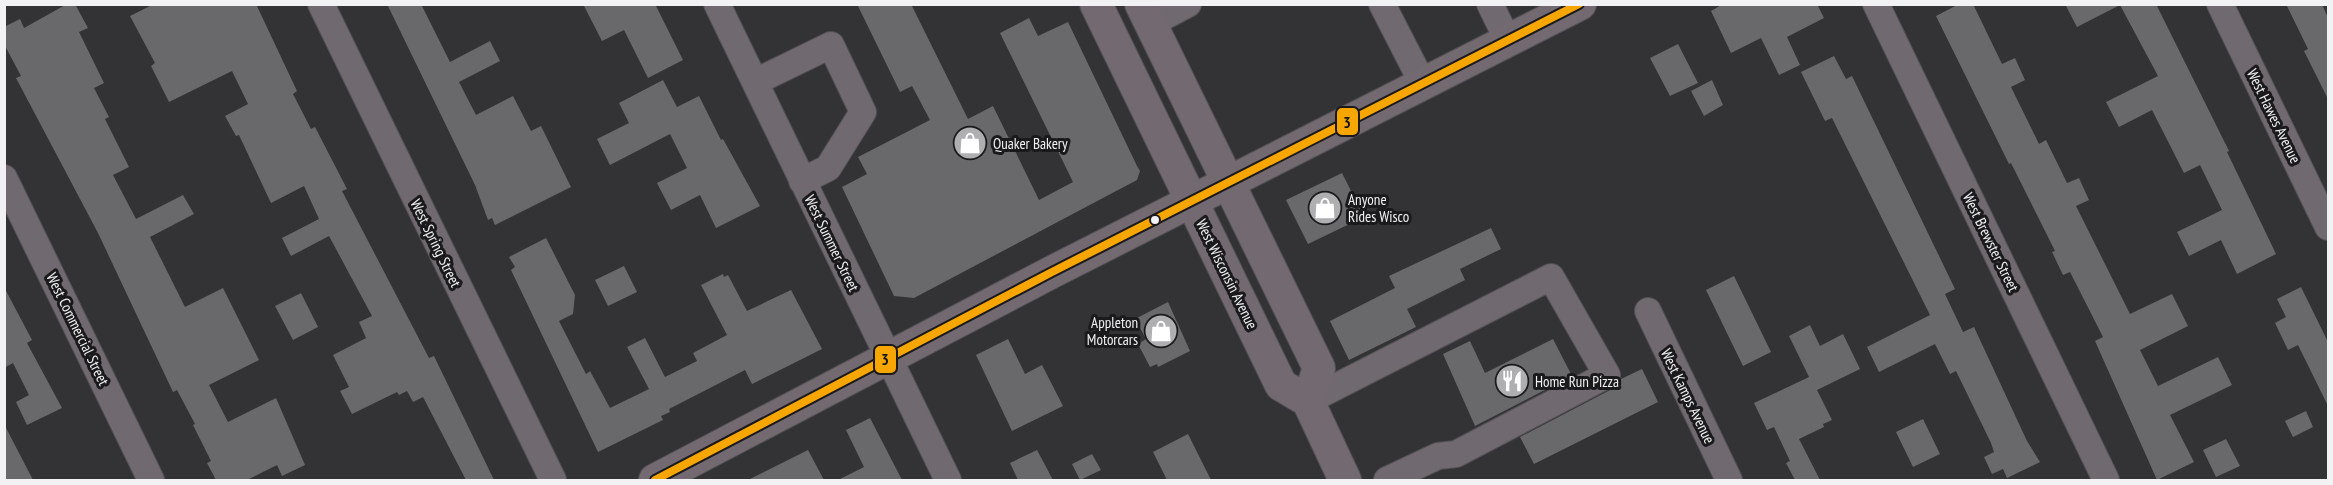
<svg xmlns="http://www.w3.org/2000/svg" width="2333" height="485" font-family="'PT Sans Narrow',sans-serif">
	<rect width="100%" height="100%" fill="#333234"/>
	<path fill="#69696b" d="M67 4H75L88 28 79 32 104 83 94 88 109 117 105 119 129 167 113 175 136 219 183 195 194 214 150 237 185 307 223 288 259 360 209 385 228 422 276 398 305 465 282 476 277 465 247 480H216L207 463 211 461 193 425 195 424 177 390 173 392 98 233 16 78 21 76 4 44V27L20 19 24 28Z
		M154 4H256L297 91 293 94 311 129 315 127 347 189 342 191 429 358 434 356 494 480H466L423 397 413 402 407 391 399 395 397 392 352 414 340 391 349 387 333 355 366 338 359 322 372 316 329 236 291 256 282 238 319 219 304 186 271 203 239 135 236 136 225 116 248 104 232 71 169 102 151 66 155 63 130 16Z
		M387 4H421L450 62 490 41 500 61 459 82 476 115 513 96 531 131 541 126 571 187 495 225 492 218 488 220 475 185Z
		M583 4H655L683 60 648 78 624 30 602 41Z
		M857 4H911L968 119 993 106 1039 200 1073 182 1000 33 1029 18 1038 36 1068 22 1137 166 1140 171 1137 180 914 298 894 296 842 187 867 174 858 157 930 120 912 86 900 92Z
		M1723 4H1817L1824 18 1787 37 1800 65 1779 75 1761 38 1731 53 1711 11Z
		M1959 4H1973L2002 64 2015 58 2025 80 2011 87 2039 144 2046 140 2067 183 2079 178 2089 200 2076 206 2130 314 2172 294 2188 326 2140 350 2158 386 2218 357 2232 385 2170 415 2194 462 2157 480 2095 341 2103 337 2070 272 2063 275 2052 252 2055 251 2011 163 2009 164 1936 16Z
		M2065 4H2156L2229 151 2227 152 2276 254 2237 274 2221 240 2189 256 2177 232 2222 210 2200 165 2184 173 2152 110 2119 127 2106 102 2158 76 2120 5 2077 27Z
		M2286 4H2322L2328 18V99L2304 51 2308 49Z
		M1678 44 1698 83 1670 96 1650 58Z
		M1834 56 1846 79 1852 76 1955 289 1945 294 1963 332 1974 327 2027 441 2040 462 2007 478 2003 469 1992 474 1984 457 1994 452 1991 443 1956 371 1950 374 1935 344 1879 372 1867 347 1930 315 1832 118 1825 121 1801 72Z
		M663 80 677 107 699 96 721 140 723 139 760 206 716 228 700 195 671 210 657 183 687 168 670 134 610 165 597 139 629 123 619 103Z
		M1712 80 1723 105 1704 116 1691 91Z
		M1342 173 1364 217 1308 244 1286 200Z
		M1491 228 1501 249 1460 269 1465 280 1407 309 1416 327 1349 360 1330 321 1395 288 1389 276Z
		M546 238 575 295 573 314 559 321 586 374 590 371 610 408 649 389 627 347 645 338 665 377 697 361 693 353 727 335 701 285 723 274 724 277 728 275 747 311 791 290 822 349 752 384 745 370 669 409 670 412 661 416 663 420 598 452 511 270 515 267 509 257Z
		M624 266 637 292 608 306 595 280Z
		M1734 276 1771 352 1743 366 1706 290Z
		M4 287 32 340 27 343 62 408 27 425 16 402 29 395 13 363 4 368Z
		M2301 287 2328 342V406L2298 345 2288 350 2275 323 2286 317 2277 299Z
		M301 293 318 327 293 340 275 306Z
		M1168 302 1190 351 1158 367 1157 364 1150 367 1138 344 1146 339 1135 319Z
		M1810 325 1820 346 1843 334 1860 369 1817 390 1832 420 1823 424 1824 427 1799 439 1820 480H1795L1786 463 1790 461 1774 427 1767 430 1754 403 1809 377 1789 336Z
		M1008 339 1025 374 1042 365 1063 406 1012 431 976 355Z
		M1553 339 1572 376 1475 426 1443 354 1470 341 1485 373Z
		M1642 369 1658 402 1534 464 1520 437 1614 388 1621 379Z
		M2306 411 2313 427 2293 437 2285 421Z
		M870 418 902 480H838L864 467 846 430Z
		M1923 419 1940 454 1913 467 1896 432Z
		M4 424 33 480H4Z
		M1188 434 1211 480H1167L1153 452Z
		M2226 439 2240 466 2216 477 2203 450Z
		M808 450 824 480H748Z
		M1037 450 1053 480H1018L1010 463Z
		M1092 454 1101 470 1080 480 1072 464Z"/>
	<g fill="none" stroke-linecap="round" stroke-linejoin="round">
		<defs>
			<path id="minor" d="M321 4 553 480
				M717 4 948 480
				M1382 4 1423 84
				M1490 4 1508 41
				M1876 4 2106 480
				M2220 4 2328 227
				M1150 24 1188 4
				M755 82 831 45 863 112 828 168 802 181
				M4 178 151 480
				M1648 311 1729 480
				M1308 401 1551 277 1607 375 1456 454 1438 456 1387 480"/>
			<path id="major" d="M1096 4 1281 385 1308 401 1345 480
				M1141 4 1319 368 1308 401
				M655 480 1052 272 1580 4"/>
		</defs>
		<use href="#minor" stroke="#525153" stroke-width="28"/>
		<use href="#major" stroke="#525153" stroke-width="34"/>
		<use href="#minor" stroke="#716970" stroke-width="26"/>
		<use href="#major" stroke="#736970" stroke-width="32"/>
		<defs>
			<path id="bus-1" d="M655 480 1052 272 1579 4"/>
		</defs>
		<use href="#bus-1" stroke="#1a191b" stroke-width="12"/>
		<use href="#bus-1" stroke="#f7a600" stroke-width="8"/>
	</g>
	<defs>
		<symbol id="shop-disc" viewBox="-11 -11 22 22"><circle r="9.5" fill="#afaeb1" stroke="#1a191b"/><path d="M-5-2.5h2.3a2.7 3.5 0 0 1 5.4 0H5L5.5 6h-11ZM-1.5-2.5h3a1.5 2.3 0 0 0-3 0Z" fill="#fff"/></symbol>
		<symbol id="restaurant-disc" viewBox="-11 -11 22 22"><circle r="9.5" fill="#afaeb1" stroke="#1a191b"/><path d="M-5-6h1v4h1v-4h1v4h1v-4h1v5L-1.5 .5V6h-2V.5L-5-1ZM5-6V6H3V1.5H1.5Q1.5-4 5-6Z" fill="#fff"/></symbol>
	</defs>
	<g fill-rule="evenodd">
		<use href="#shop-disc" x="951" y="124" width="38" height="38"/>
		<use href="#shop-disc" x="1306" y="189" width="38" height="38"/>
		<use href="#shop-disc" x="1142" y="312" width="38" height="38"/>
		<use href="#restaurant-disc" x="1493" y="362" width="38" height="38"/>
	</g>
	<circle fill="#f2f1f4" stroke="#1a191b" stroke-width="2" cx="1155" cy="220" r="5"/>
	<g text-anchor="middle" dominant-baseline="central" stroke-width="6" stroke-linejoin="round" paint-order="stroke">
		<g font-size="15" fill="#f2f1f4" stroke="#1a191b">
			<text transform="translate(2274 116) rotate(64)">West Hawes Avenue</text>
			<text transform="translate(1991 242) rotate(64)">West Brewster Street</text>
			<text transform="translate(436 243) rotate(64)">West Spring Street</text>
			<text transform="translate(832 243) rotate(64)">West Summer Street</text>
			<text transform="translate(1227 274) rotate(64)">West Wisconsin Avenue</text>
			<text transform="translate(78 329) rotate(64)">West Commercial Street</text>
			<text transform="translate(1688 396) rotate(64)">West Kamps Avenue</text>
		</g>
		<g font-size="15" fill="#f2f1f4" stroke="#1a191b" text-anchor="start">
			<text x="993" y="143">Quaker Bakery</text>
			<text x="1348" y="199">Anyone<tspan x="1348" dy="17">Rides Wisco</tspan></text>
			<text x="1138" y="322" text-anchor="end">Appleton<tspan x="1138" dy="17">Motorcars</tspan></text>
			<text x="1535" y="381">Home Run Pizza</text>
		</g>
	</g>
	<g stroke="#1a191b" stroke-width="2">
		<rect x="1336" y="107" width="23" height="29" rx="6" fill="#f7a600"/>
		<rect x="874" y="345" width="23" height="29" rx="6" fill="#f7a600"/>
	</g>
	<g font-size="16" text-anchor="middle" font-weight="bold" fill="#111">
		<text x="1347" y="128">3</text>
		<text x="885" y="365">3</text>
	</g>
	<rect width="2333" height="485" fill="none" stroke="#f2f1f4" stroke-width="12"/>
</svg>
